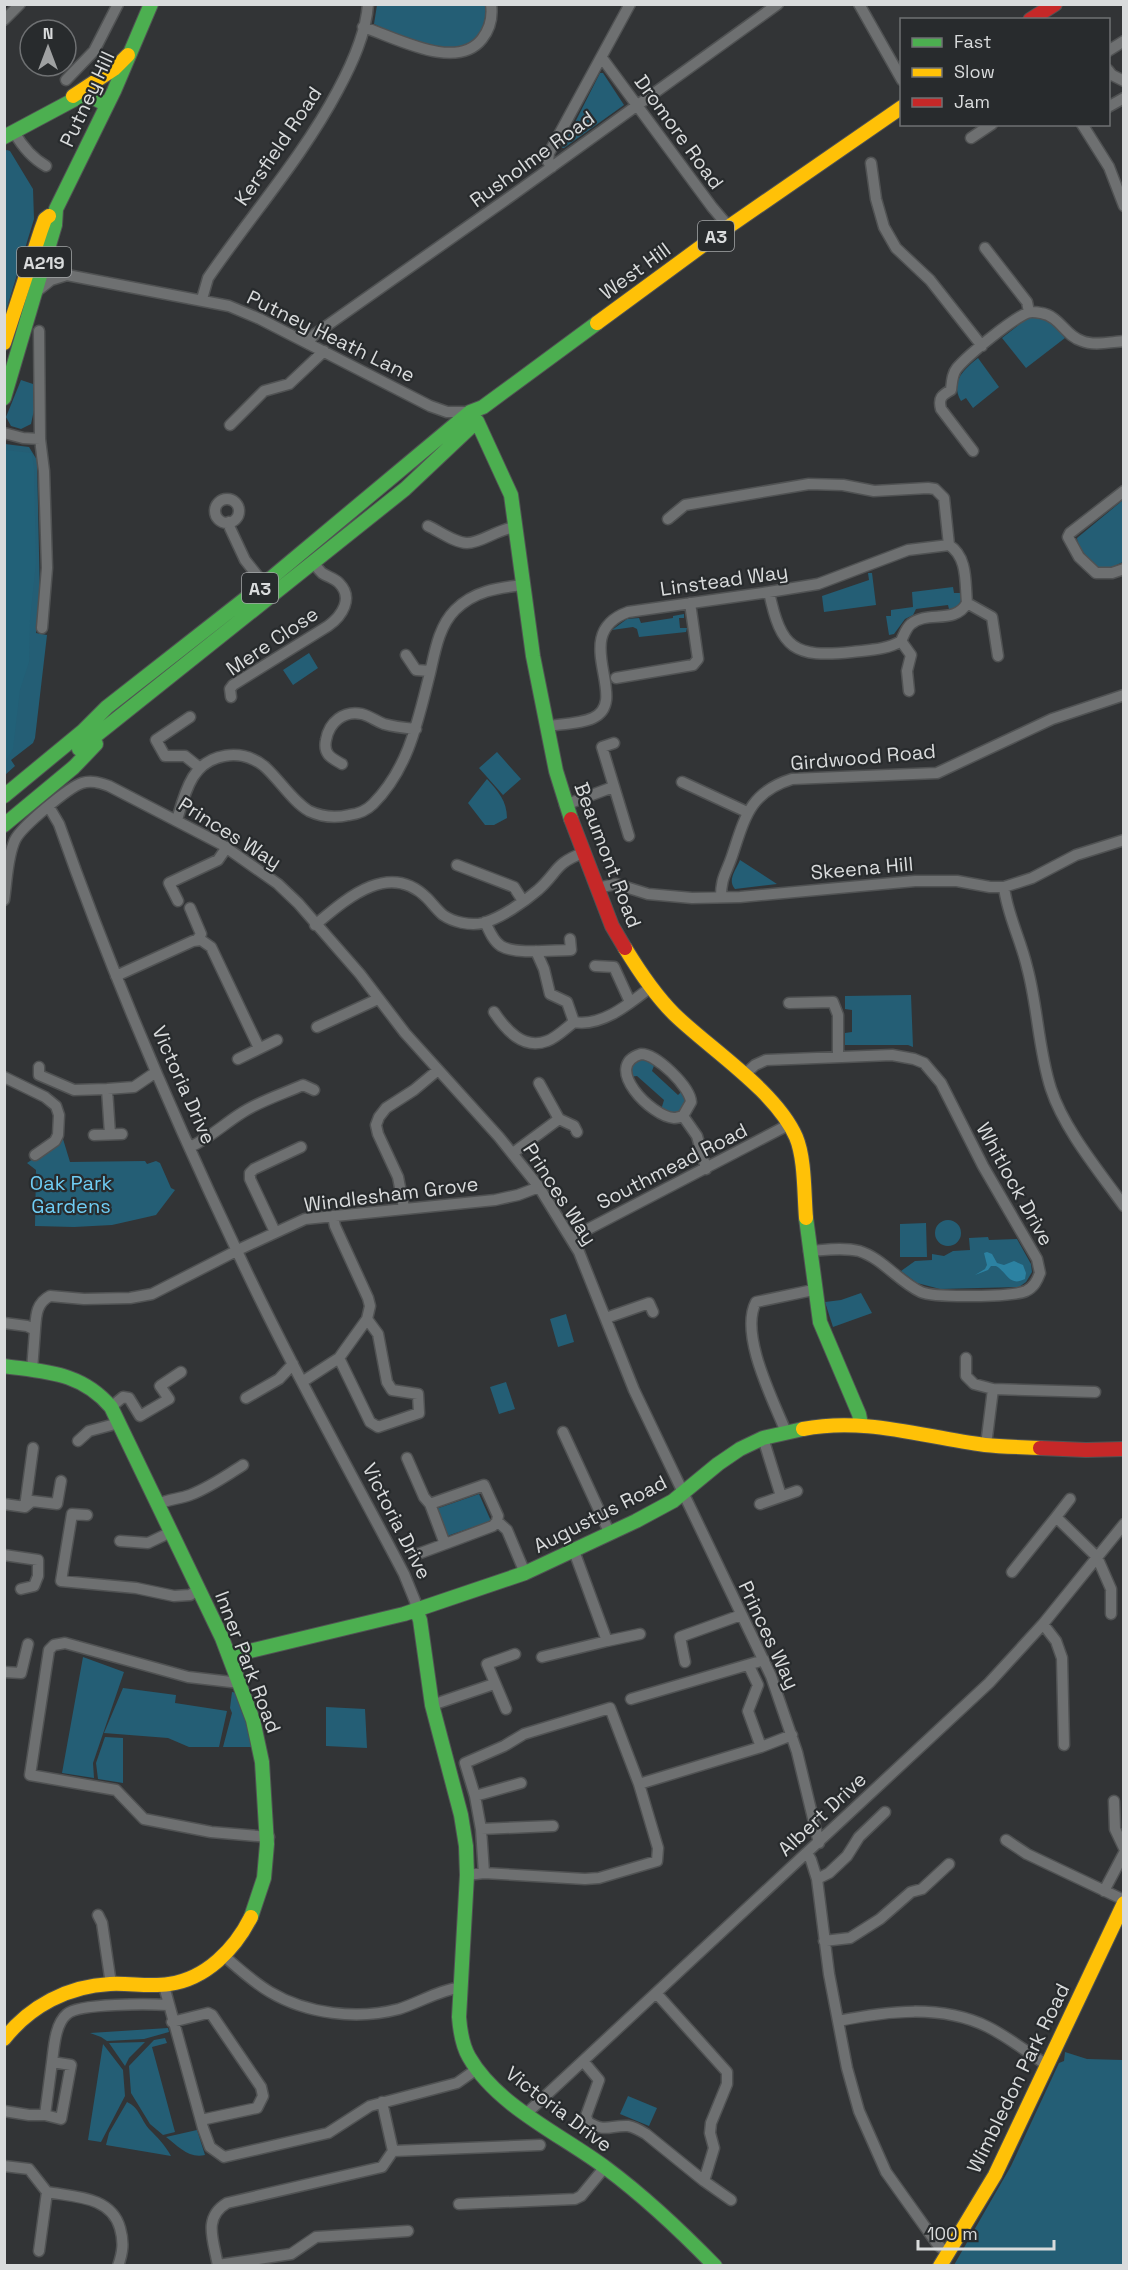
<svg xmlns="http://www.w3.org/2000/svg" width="1128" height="2270" font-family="'Space Grotesk',sans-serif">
	<rect width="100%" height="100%" fill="#323436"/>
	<path fill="#245e75" d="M377 5H486C486 74 412 42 374 24Z
		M600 73H603L624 105 564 148H562Z
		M7 150 10 151 33 189 34 219 5 314 4 151Z
		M1033 317C1048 317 1056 326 1065 338L1026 368 1002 338 1025 320Z
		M978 358 999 387 973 408 966 398 961 401C950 382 963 370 978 358Z
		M21 380 33 384 34 410 31 424 21 429 11 426 6 417Z
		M5 444 29 447 37 460 40 599 36 633 47 635 35 738 33 743 11 760 15 766 5 775Z
		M1123 500V562C1116 565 1108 570 1100 568 1091 565 1077 546 1077 538Z
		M868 573H872L876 605 824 612 822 596 869 580Z
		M953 587 954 593H961V601L956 608 949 609 948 605 916 609 913 615 905 619 894 634 889 635 886 616H891V610L913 607 912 592Z
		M684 614V618H679L680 628H687L686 632 639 637 637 629 633 627 612 630 627 619 639 618 641 623 673 618V616Z
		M309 653 318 668 293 685 283 670Z
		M497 752 521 779 503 795 479 768Z
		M487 779C498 791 507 801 507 818L494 825H485L468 803Z
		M740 860 777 884 735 889C727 880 736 870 740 860Z
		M911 995 913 1047 908 1045H845V1033L852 1032V1010L845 1009V996Z
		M638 1058 655 1063 652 1071 678 1095 684 1089 688 1097 680 1112 674 1114 661 1110 664 1100 637 1076 629 1077 630 1065Z
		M63 1139 70 1162 145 1161 147 1164 156 1161 160 1163 171 1188 175 1190 156 1215 143 1218 112 1225 74 1227 35 1226 36 1170 27 1163Z
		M935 1233a13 13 0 1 1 26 0a13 13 0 1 1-26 0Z
		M926 1223 927 1257H900V1224Z
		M988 1237 989 1240 1017 1239 1031 1264 1032 1272 1026 1282 1019 1287 940 1289 917 1283 901 1271 915 1261 932 1260V1254L944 1256 953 1251 970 1250 969 1238Z
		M861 1293 872 1313 833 1327 825 1302 841 1300Z
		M566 1314 574 1342 558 1347 550 1319Z
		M506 1382 515 1409 499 1414 490 1387Z
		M479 1494 491 1521 447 1536 436 1509Z
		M83 1657 124 1672 93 1763 94 1778 62 1773Z
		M123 1688 176 1695 175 1703 227 1711 219 1747H189L168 1738 104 1733Z
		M232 1692 238 1693 255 1747H223L232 1713 230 1708Z
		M326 1707 365 1709 367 1748 326 1746Z
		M105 1737 123 1738V1783L98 1779 96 1763Z
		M168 2028 169 2032 144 2039 107 2041 101 2037 90 2033Z
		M165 2038 167 2043 152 2047 175 2132 163 2135 150 2124 131 2093 129 2066 154 2040Z
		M145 2042 129 2058 125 2066 109 2043Z
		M103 2044 123 2070 125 2096 101 2142 88 2140Z
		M1065 2052 1087 2059 1123 2060V2265H954L1011 2166 1059 2063 1064 2061Z
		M628 2096 657 2108 649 2126 620 2114Z
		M127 2102C139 2107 141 2120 149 2129 158 2138 165 2145 171 2156L106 2145 109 2133Z
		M197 2130 205 2155C189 2159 178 2146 166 2137Z"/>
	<path fill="#226178" d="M5 450 32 453 34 469 36 563 30 620 29 662 20 690 13 749 5 762Z"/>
	<path fill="#2c82a2" d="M987 1252 992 1254 997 1263 1004 1265 1014 1261 1023 1265 1026 1273 1025 1279C1009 1287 1008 1273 996 1266H991L988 1270 975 1275 985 1269 987 1265 984 1253Z"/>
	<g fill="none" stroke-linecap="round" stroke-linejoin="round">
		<defs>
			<path id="street" d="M859 4 902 80
				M4 20 20 4
				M363 27C395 37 456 72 482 39 490 29 493 18 491 4
				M1108 51 1124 41
				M602 58 712 207 729 227
				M1108 70 1112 75 1124 81
				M66 80 94 51 118 4
				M1108 107 1124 98
				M1082 124 1109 167 1124 206
				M14 132C22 146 32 158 46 166
				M971 138 992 124
				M871 163 876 199 884 227 896 248 930 280 982 346
				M552 167 548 162 549 153 630 4
				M985 248 1027 302 1029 312
				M43 266 62 271 67 275
				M36 292 51 280 67 275 229 306 260 319 430 406 447 412H467
				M202 299 208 278C251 215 302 158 338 90 352 64 366 34 368 4
				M39 331 40 439 44 471 47 568 42 628
				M307 343 315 334 514 194 778 4
				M230 425 264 391 289 384 324 351
				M4 433 23 438 40 439
				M973 451 941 409C938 398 942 395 951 390 952 382 952 374 957 368 969 354 1011 320 1027 313 1031 311 1036 312 1041 313 1060 316 1065 336 1082 341 1094 346 1110 342 1124 341
				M1124 491 1070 533 1068 537 1079 557 1096 573H1112L1124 569
				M215 511a12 12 0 1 1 24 0a12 12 0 1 1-24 0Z
				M229 522 230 528 245 560 264 584
				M428 526C439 531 455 543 467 543 482 543 497 529 516 527
				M769 592C781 649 794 658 852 652 868 650 887 650 901 641L911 655 907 671 909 691
				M967 603 992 617 998 656
				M901 641C904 635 906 628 911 624 927 610 955 625 967 603 965 583 968 557 949 545
				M406 655 416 670 430 671
				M616 678 693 665 698 659 690 603
				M231 697 230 689 233 685 328 626C342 616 354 598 339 583 334 578 328 577 322 573 319 570 316 566 313 563
				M190 717 156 740 165 756H185L200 768
				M547 726C561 724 580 724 593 718 632 700 567 634 628 612L769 592 818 584 908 550 949 545 944 498 935 489 928 488 874 491 843 485 809 484 685 505 668 519
				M614 743 602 747 629 836
				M342 764C331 758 323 754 326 740 329 722 344 710 362 714 370 716 376 721 384 724 394 727 405 728 416 729
				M682 782 747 812
				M565 805 613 787
				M49 807 59 824C110 969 171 1112 237 1251 288 1361 348 1467 404 1574L415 1601 416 1610
				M177 820C181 806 185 790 193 777 208 753 241 748 264 766 279 779 292 801 309 811 322 817 336 818 349 815 358 814 366 811 373 804 409 768 418 720 430 673 435 651 439 626 455 610 474 591 497 588 522 585
				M457 865 514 887 523 901
				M1004 887C1007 914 1021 940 1027 967 1038 1007 1038 1049 1051 1089 1064 1129 1099 1171 1124 1206
				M597 888 616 884 648 894 692 898 740 897 915 881H957L990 887H1004L1032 878 1076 855 1124 840
				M721 897C721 877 726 874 732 856 745 817 750 792 792 779L937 773 1052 719 1124 695
				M4 900C7 881 7 857 15 840 21 827 69 787 82 783 92 780 100 783 109 786L221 844 278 884 298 903 360 974 405 1033 499 1137 539 1187 579 1252 634 1390 771 1676 797 1752 819 1843
				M178 901 169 883 218 860 227 847
				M190 908 201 934 197 940
				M485 922C489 930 493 941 501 946 516 955 553 950 571 950L570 939
				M315 925C346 899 389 860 427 898 432 903 437 910 443 915 453 922 470 926 483 923 501 918 524 902 538 890 558 872 555 863 583 853
				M536 951 544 969 550 994 567 1002 574 1022
				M595 966 614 967 630 1002
				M116 976 193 941 201 940 211 947 259 1048
				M789 1003 833 1002 838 1015V1057
				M494 1012C506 1030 523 1050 547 1041 556 1038 566 1028 574 1022 602 1027 629 1004 651 987
				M317 1027 378 999
				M641 1054C657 1054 690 1087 691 1102L683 1116C680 1117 677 1118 674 1118 652 1117 601 1066 641 1054Z
				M238 1059 277 1040
				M39 1067V1075L74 1090 107 1089 134 1087 156 1072
				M744 1075 755 1065 766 1060 892 1055 914 1059 924 1063 941 1083 983 1166 1037 1259 1040 1273C1037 1281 1034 1287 1026 1291 1013 1297 934 1298 921 1292 899 1282 882 1258 859 1251 843 1247 825 1250 809 1251
				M4 1077 45 1097 56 1106 59 1115 58 1135 55 1141 35 1155
				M539 1083 559 1119
				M107 1089 110 1134
				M683 1116 697 1136 706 1169
				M94 1135 122 1134
				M190 1147C208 1139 223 1125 240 1114 259 1101 283 1094 303 1085L314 1090
				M513 1153 559 1119 574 1126 577 1132
				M404 1208 398 1177 378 1134 376 1125 379 1117 386 1108 414 1090 438 1070
				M275 1232 250 1179V1173L254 1169 301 1147
				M571 1238 790 1124
				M606 1318 649 1303 653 1312
				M4 1323 27 1326 35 1330C36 1316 36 1303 50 1296L84 1299 130 1298 152 1294 240 1249 305 1219 495 1200 518 1195 539 1187
				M339 1358 370 1422 378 1427 419 1413 418 1394 392 1390 387 1382 378 1334 367 1319
				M966 1358V1376L974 1384 993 1389 1095 1392
				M32 1370 35 1330
				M302 1382 339 1358 367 1319 370 1306 368 1298 335 1226 333 1216
				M246 1398 279 1379 293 1364
				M111 1407 123 1397 129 1398 140 1416 169 1399 160 1386 181 1372
				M563 1432 610 1534
				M786 1432C773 1400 739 1334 756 1302L813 1290
				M763 1438 781 1496
				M78 1441 89 1431 119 1423
				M986 1445 993 1389
				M407 1458 424 1497 430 1504 484 1485 498 1516 497 1521 507 1530 525 1573
				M4 1504 25 1507 33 1448
				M158 1504C169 1499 179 1499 190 1495 209 1488 226 1476 243 1465
				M430 1504 445 1544 493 1526 497 1521
				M760 1504 797 1491
				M25 1507 32 1501 57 1504 61 1481
				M87 1515 72 1514 61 1581 136 1588 174 1596 190 1595 199 1589
				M1056 1517 1070 1499
				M120 1541 148 1543 171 1532
				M4 1555 38 1560V1576L34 1586 21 1589
				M415 1555 445 1544
				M1012 1572 1056 1517 1097 1557 1111 1589V1614
				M1043 1624 1056 1641 1062 1658 1064 1745
				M607 1641 640 1634
				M542 1657 607 1641 574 1551
				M685 1662 680 1637 741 1615
				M749 1666 758 1685 748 1711 761 1747 792 1735
				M4 1672 21 1673 28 1644
				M240 1683 188 1677 65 1643 54 1645 49 1650 30 1775 116 1790 144 1819 211 1832 269 1837
				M631 1699 764 1660
				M432 1705 494 1684
				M506 1709 487 1664 515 1654
				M639 1784 761 1747
				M475 1796 481 1829 484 1873
				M1114 1801 1115 1829 1124 1848
				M481 1829 553 1826
				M1006 1840 1027 1854 1124 1900
				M807 1853 811 1860 817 1879 829 1974 847 2068 859 2111 886 2172 938 2245 947 2253
				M467 1875 484 1873 585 1879 599 1878 657 1861 658 1848 639 1784 610 1708 524 1734 504 1746 465 1763 475 1796 521 1783
				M817 1879 829 1873 847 1856 859 1837 885 1812
				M1104 1891 1124 1853
				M98 1915 102 1923 111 1984
				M824 1941 850 1938 880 1919 911 1892 922 1889 949 1864
				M223 1955C238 1968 253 1982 270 1992 307 2014 357 2020 399 2009 416 2004 444 1988 460 1988
				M164 1986 203 2128 210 2147 224 2157 328 2133 370 2106 457 2083 477 2069
				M838 2021C887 2011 941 2004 988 2027 1008 2037 1027 2052 1047 2065
				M172 2022 208 2013 212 2015 261 2087 263 2096 257 2108 201 2120
				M583 2061 599 2080 586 2116 588 2122C606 2133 610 2125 628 2126 634 2127 641 2131 646 2134L704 2181 714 2148 710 2133 711 2123 727 2084V2072L657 1994
				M52 2062 45 2115 61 2119 71 2065 52 2062C54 2047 55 2024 67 2014 79 2003 150 2004 168 2005
				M4 2111 29 2115H45
				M527 2113 989 1683 1043 1624 1124 1524
				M393 2151 540 2145
				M4 2166 29 2169 47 2192
				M704 2181 731 2200
				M459 2204 575 2199 581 2196 605 2167
				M39 2251 47 2192C74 2197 111 2196 120 2228 124 2242 123 2252 118 2266
				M218 2265 291 2254 316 2237 408 2231
				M218 2266C214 2241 202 2218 227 2203L382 2167 393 2151 382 2102"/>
			<path id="fast" d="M4 137 77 98 92 97 107 105
				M4 398 55 225 56 209 114 91 151 4
				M477 421 511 495 533 656 556 771 571 819
				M79 749 405 489 475 423
				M4 796 83 731 107 707 264 584 470 412 483 407 597 323
				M4 825 74 767 96 744
				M806 1218 820 1322 859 1414 861 1424
				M4 1366C46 1372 81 1372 111 1407L222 1638 253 1720 262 1762 267 1844 264 1878 251 1917
				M416 1610 420 1620 432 1705 461 1815 466 1846 467 1875 459 2017C460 2030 462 2045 469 2057 497 2106 562 2135 606 2168 645 2197 681 2231 715 2266
				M229 1656 404 1614 525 1573 636 1521 673 1501 718 1464 740 1449 763 1438 803 1429"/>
			<path id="slow" d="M73 96 114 69 128 55
				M597 323 721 232 902 107
				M4 343 41 230 45 219 49 216
				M625 948C639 971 655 995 674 1014 710 1049 776 1091 796 1137 805 1158 804 1194 806 1218
				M803 1429C866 1417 922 1437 985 1445 1003 1447 1021 1447 1040 1448
				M4 2039C30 2006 68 1986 110 1984 130 1983 150 1987 169 1984 206 1979 235 1949 251 1917
				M940 2266 995 2175 1124 1903"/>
			<path id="jam" d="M1030 20 1055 4
				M571 819 612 926 625 948
				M1040 1448 1086 1450 1124 1449"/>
		</defs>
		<use href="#street" stroke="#505253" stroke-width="13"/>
		<use href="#fast" stroke="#505253" stroke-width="16"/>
		<use href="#slow" stroke="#505253" stroke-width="16"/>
		<use href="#jam" stroke="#505253" stroke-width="16"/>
		<use href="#street" stroke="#6e7071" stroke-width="10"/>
		<use href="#fast" stroke="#4caf50" stroke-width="14"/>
		<use href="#slow" stroke="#ffc107" stroke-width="14"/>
		<use href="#jam" stroke="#c62828" stroke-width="14"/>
	</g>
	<g text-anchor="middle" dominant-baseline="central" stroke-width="4.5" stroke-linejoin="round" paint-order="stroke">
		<g fill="#282b2d" stroke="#a4a6a8" stroke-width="1.5">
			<rect x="698" y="221" width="36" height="30" rx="4.5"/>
			<rect x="17" y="247" width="54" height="30" rx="4.5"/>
			<rect x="242" y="573" width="36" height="30" rx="4.5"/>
		</g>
		<g font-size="18" font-weight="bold" fill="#d9dbdc">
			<text x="716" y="236">A3</text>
			<text x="44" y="262">A219</text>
			<text x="260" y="588">A3</text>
		</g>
		<g font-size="20" fill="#d9dbdc" stroke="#282b2d">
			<text transform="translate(87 99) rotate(-65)">Putney Hill</text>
			<text transform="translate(679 132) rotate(54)">Dromore Road</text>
			<text transform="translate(278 146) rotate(-56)">Kersfield Road</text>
			<text transform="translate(532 159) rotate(-36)">Rusholme Road</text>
			<text transform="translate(635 271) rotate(-36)">West Hill</text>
			<text transform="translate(331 336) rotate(26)">Putney Heath Lane</text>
			<text transform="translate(724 580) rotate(-8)">Linstead Way</text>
			<text transform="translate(272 641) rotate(-34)">Mere Close</text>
			<text transform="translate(863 757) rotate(-5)">Girdwood Road</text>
			<text transform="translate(230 833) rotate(32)">Princes Way</text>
			<text transform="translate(608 855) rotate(69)">Beaumont Road</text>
			<text transform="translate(862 868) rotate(-5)">Skeena Hill</text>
			<text transform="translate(184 1085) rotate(66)">Victoria Drive</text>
			<text transform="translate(672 1166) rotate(-27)">Southmead Road</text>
			<text transform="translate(1015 1184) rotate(61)">Whitlock Drive</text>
			<text transform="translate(391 1194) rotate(-7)">Windlesham Grove</text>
			<text transform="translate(560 1194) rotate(57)">Princes Way</text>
			<text transform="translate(600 1514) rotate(-27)">Augustus Road</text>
			<text transform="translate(397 1521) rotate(63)">Victoria Drive</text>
			<text transform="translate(769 1635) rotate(65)">Princes Way</text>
			<text transform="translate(248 1662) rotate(69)">Inner Park Road</text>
			<text transform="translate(822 1814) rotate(-43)">Albert Drive</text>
			<text transform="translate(1018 2078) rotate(-64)">Wimbledon Park Road</text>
			<text transform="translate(559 2109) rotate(37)">Victoria Drive</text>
		</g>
		<g font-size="20" fill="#6fcdf4" stroke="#282b2d">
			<text x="71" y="1183">Oak Park<tspan x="71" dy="23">Gardens</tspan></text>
		</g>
	</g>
	<rect width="1128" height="2270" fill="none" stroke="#d9dbdc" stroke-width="12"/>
	<rect x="900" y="18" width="210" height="108" fill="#282b2d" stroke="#6f7173" stroke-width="1.5"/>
	<rect x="912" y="38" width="30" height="9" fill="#4caf50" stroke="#6f7173" stroke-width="1.5"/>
	<text x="954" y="48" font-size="18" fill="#d9dbdc">Fast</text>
	<rect x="912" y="68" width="30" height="9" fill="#ffc107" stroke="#6f7173" stroke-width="1.5"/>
	<text x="954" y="78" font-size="18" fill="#d9dbdc">Slow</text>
	<rect x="912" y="98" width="30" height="9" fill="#c62828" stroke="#6f7173" stroke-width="1.5"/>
	<text x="954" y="108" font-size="18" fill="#d9dbdc">Jam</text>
	<g transform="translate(48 48)"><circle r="28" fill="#282b2d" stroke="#6f7173" stroke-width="1.5"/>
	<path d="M0-4.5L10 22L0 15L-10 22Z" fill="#9fa1a2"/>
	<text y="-9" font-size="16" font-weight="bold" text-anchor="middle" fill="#d9dbdc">N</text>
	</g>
	<path d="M918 2240v9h136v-9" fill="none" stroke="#d9dbdc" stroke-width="3"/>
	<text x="927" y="2240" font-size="18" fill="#d9dbdc" stroke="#282b2d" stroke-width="4.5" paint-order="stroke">100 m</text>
</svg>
